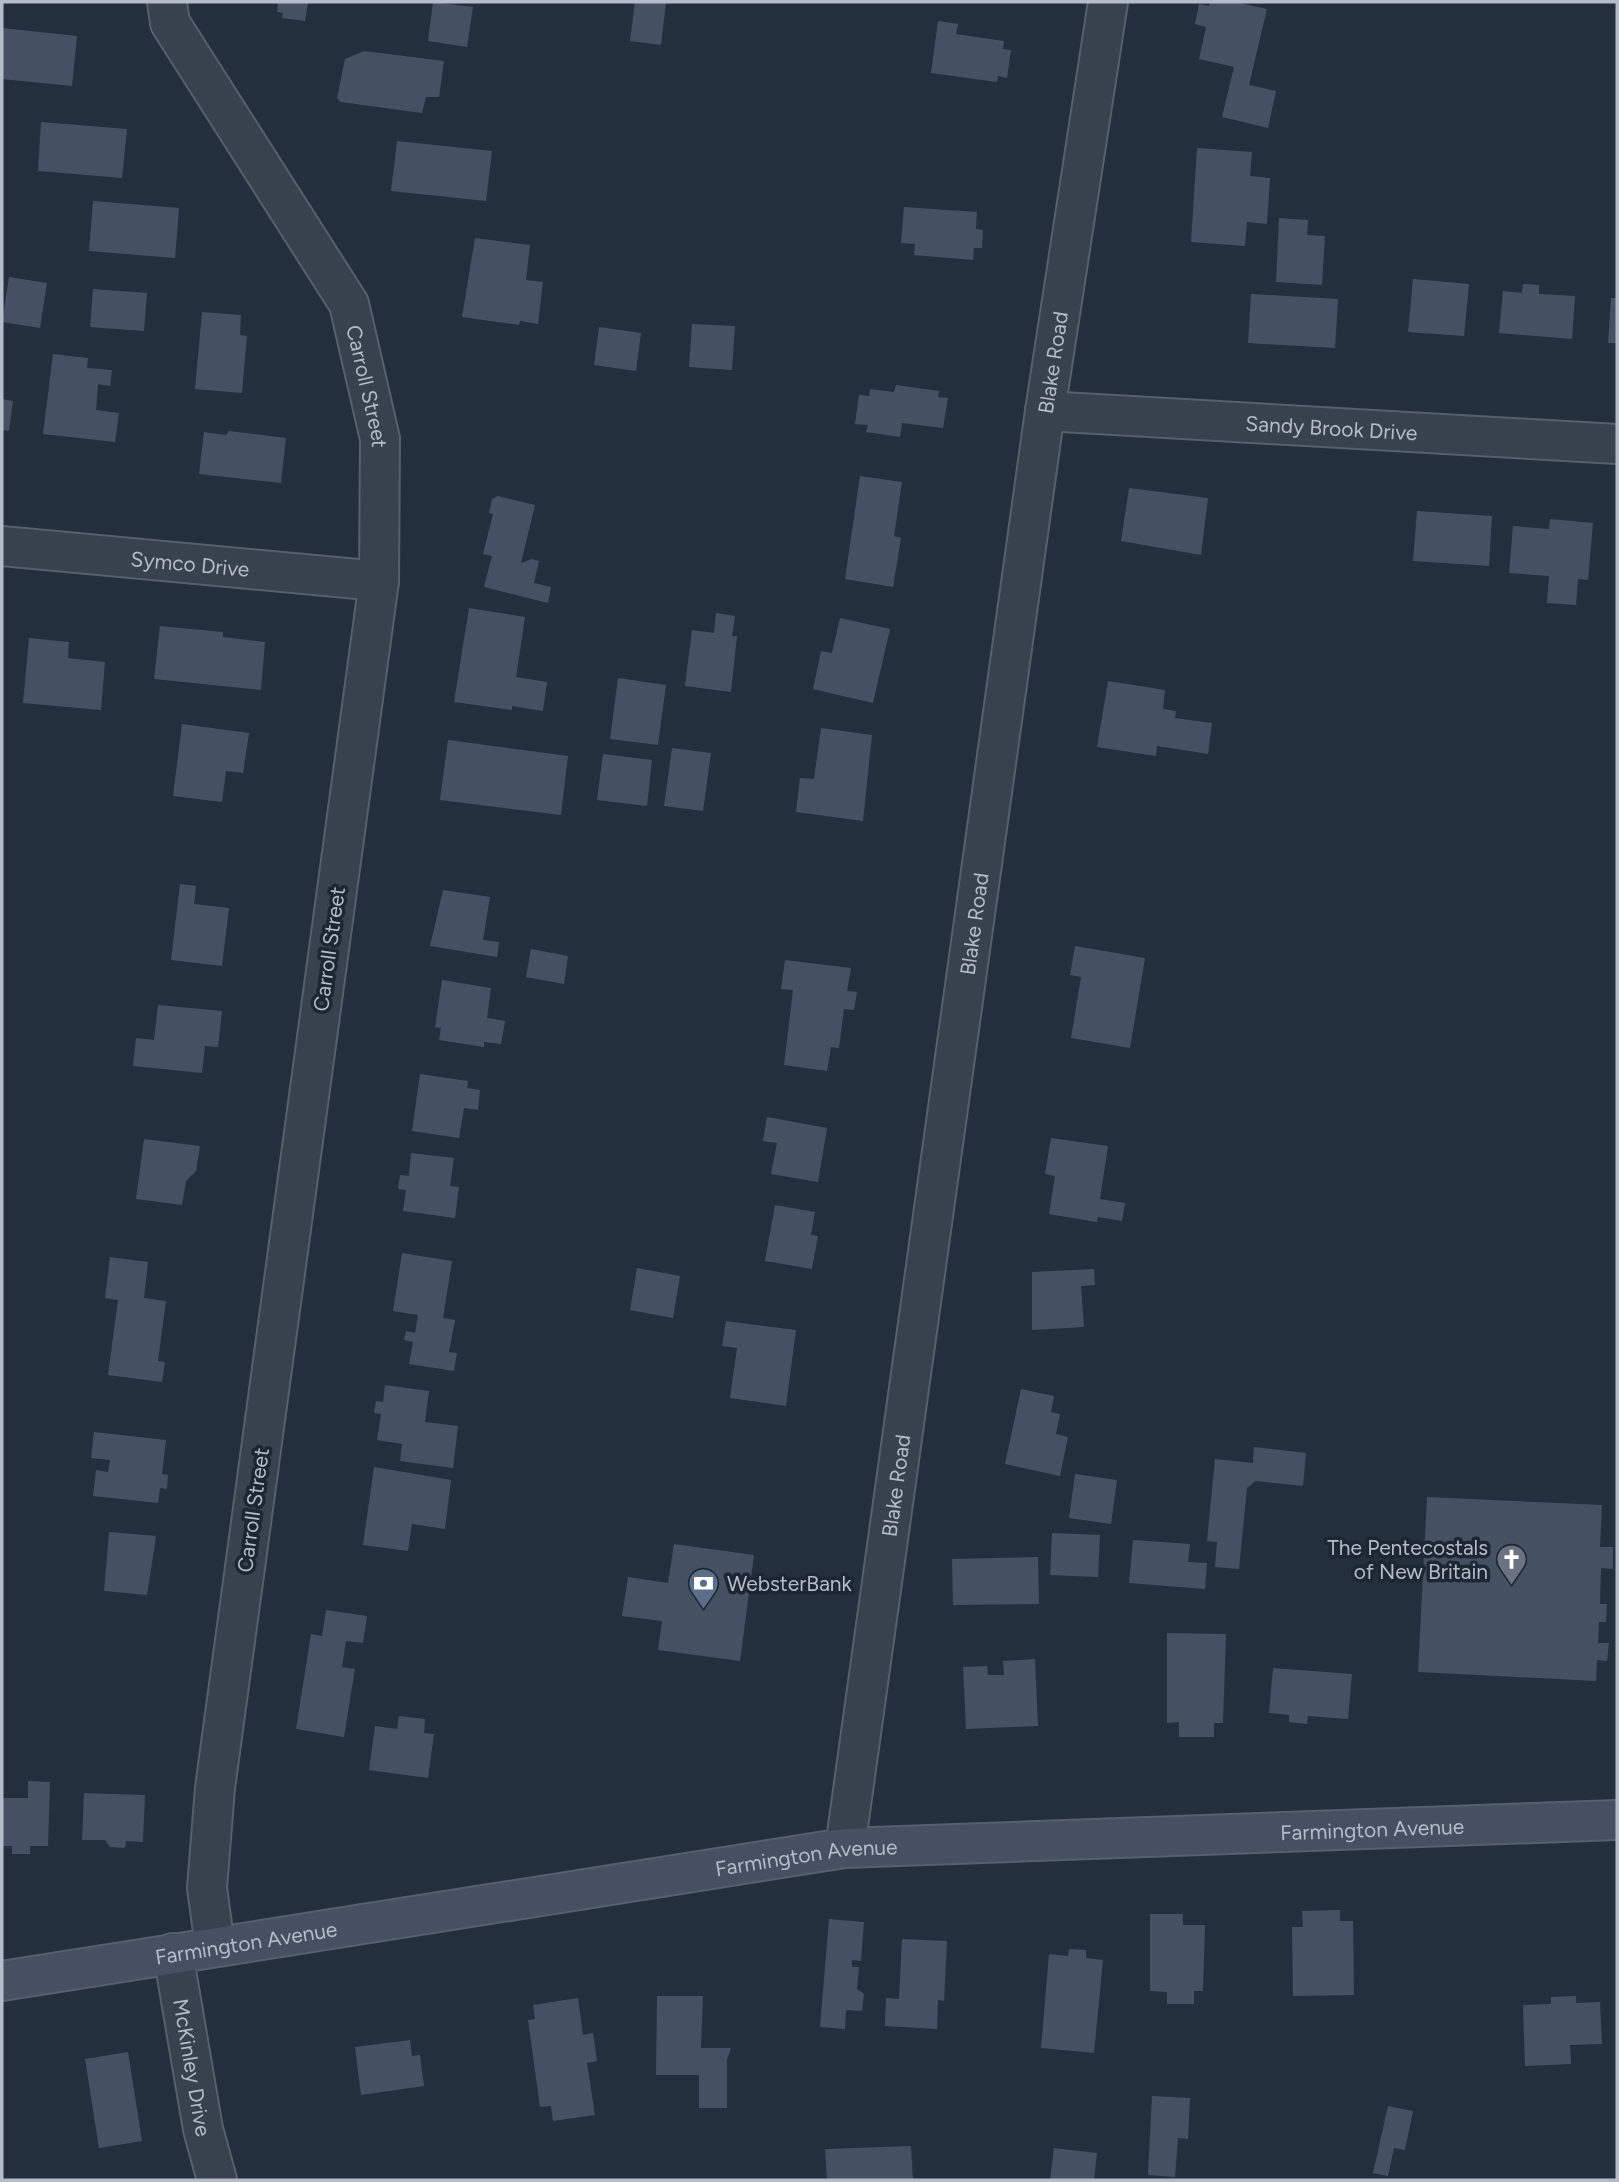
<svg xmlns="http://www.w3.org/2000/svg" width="1619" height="2182" font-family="Figtree,sans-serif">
	<rect width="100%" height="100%" fill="#242f3e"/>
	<path fill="#455162" d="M278 2H308L305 21 282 18 283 13 277 12Z
		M433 2 473 7 467 47 428 41Z
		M635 2H666L661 45 630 41Z
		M1210 2H1235L1267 9 1249 85 1276 91 1268 128 1222 117 1234 67 1199 59 1206 27 1195 24 1199 4 1209 6Z
		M938 21 958 24 956 34 1004 41 1003 49 1011 50 1007 78 998 76 997 82 931 73Z
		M2 28 77 36 72 86 2 79Z
		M364 51 444 61 439 97H426L422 113 341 102 337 98 345 59Z
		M41 122 127 129 122 178 38 171Z
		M397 141 492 151 486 201 391 191Z
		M1197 148 1252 152 1250 176 1270 178 1267 224 1247 222 1245 246 1191 242Z
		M93 201 179 208 175 258 89 251Z
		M904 207 977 212 976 229 983 230 982 248H974L973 260 914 255 915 244 901 243Z
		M1279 218 1308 220 1307 235 1325 236 1322 285 1276 282Z
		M475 238 530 245 526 280 543 282 538 324 520 321 519 325 462 317Z
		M9 277 47 283 40 328 2 322Z
		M1413 279 1469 284 1464 336 1408 332Z
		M1523 284 1539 285V294L1575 296 1572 339 1499 333 1503 291 1522 293Z
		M93 289 147 293 144 331 90 327Z
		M1251 294 1338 299 1335 348 1248 343Z
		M1611 298H1617V343H1608Z
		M202 312 241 315 240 335 247 336 242 393 195 389Z
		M692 324 735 326 732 370 689 367Z
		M599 327 641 333 636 371 594 365Z
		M53 354 88 358 87 368 112 370 110 386 98 384 96 410 119 413 115 442 43 434Z
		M896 385 939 391 938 397 948 398 943 428 902 423 900 437 866 432 868 425 855 424 859 395 869 396 870 389 894 392Z
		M2 399 13 401 9 431 2 430Z
		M229 431 286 438 281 483 199 474 204 432 226 435Z
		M860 476 902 482 894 536 901 538 893 587 845 579Z
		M1129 488 1208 498 1201 555 1121 541Z
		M498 496 535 505 521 563 532 559 539 561 534 583 551 587 548 603 484 587 492 556 483 554 493 514 489 513 492 499Z
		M1417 511 1492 516 1489 566 1413 561Z
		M1550 519 1593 523 1588 580 1578 579 1576 605 1547 603 1549 576 1509 573 1513 526 1549 529Z
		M469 608 525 617 516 677 547 682 543 711 512 706V710L454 702Z
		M716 613 735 616 732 636H737L731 692 685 686 692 630 714 633Z
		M840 618 890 629 873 703 813 689 821 651 832 653Z
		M160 626 223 632V637L265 642 261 690 154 679Z
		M29 638 69 642 68 658 105 662 101 710 23 703Z
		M618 678 666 685 658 745 610 739Z
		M1108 681 1165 690 1163 709 1176 711 1175 718 1212 723 1208 754 1157 746 1156 756 1097 747Z
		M182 724 249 733 243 773 226 771 222 802 173 796Z
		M821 728 872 735 863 821 796 812 800 778 814 779Z
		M448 740 568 756 561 815 440 800Z
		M672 748 711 753 703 811 664 806Z
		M603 754 652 760 647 806 597 800Z
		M180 884 196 886 194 904 229 908 222 966 171 960Z
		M443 890 490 897 483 940 499 942 497 957 430 946Z
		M1075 946 1145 958 1130 1048 1071 1038 1081 977 1070 975Z
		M531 949 568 956 564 984 526 977Z
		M785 960 851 968 847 991 857 992 854 1010 844 1009 839 1048 831 1047 827 1071 784 1065 793 990 781 989Z
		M442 980 491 988 487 1018 505 1021 501 1044 484 1042V1047L439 1040 441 1028 435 1027Z
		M158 1005 222 1011 218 1047 205 1046 202 1073 133 1066 136 1038 154 1040Z
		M420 1074 468 1081 467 1088 480 1090 478 1110 464 1108 459 1138 412 1131Z
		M767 1117 827 1128 818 1182 771 1174 777 1143 763 1141Z
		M1051 1138 1108 1146 1100 1199 1125 1203 1122 1221 1098 1217 1097 1222 1049 1214 1055 1176 1045 1174Z
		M144 1139 200 1146 196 1171 186 1181 182 1205 136 1199Z
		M411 1153 454 1158 450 1186 459 1187 455 1218 403 1211 406 1190 398 1189 400 1175 409 1176Z
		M775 1205 815 1212 811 1235 818 1236 812 1269 765 1261Z
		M402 1253 452 1261 443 1318 455 1320 449 1352 457 1353 454 1371 409 1364 413 1342 404 1340 406 1331 415 1333 418 1315 393 1311Z
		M110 1257 148 1262 144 1298 166 1301 158 1361 165 1362 162 1382 108 1375 118 1300 105 1298Z
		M637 1268 680 1276 673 1318 630 1310Z
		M1094 1269 1095 1285 1081 1286 1084 1327 1032 1330V1272Z
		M726 1321 796 1330 786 1406 730 1398 737 1348 722 1346Z
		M385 1385 429 1391 425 1422 458 1426 453 1468 400 1461 402 1444 377 1440 381 1414 374 1413 376 1401 383 1402Z
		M1021 1389 1054 1396 1051 1412 1060 1414 1056 1434 1068 1437 1060 1476 1005 1464Z
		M94 1432 166 1440 162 1474 168 1475 167 1489 160 1488 158 1503 93 1496 96 1470 108 1472 110 1460 91 1458Z
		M1254 1447 1306 1453 1303 1486 1256 1481 1247 1488 1239 1569 1215 1567 1217 1542 1207 1541 1215 1459 1253 1463Z
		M374 1467 451 1480 445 1529 412 1524 408 1551 363 1545Z
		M1075 1474 1117 1480 1111 1524 1069 1518Z
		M1427 1497 1602 1505 1600 1547H1613V1569L1601 1568 1600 1604H1607L1606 1622H1599L1598 1643H1609L1607 1661 1597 1660 1596 1681 1418 1672Z
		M109 1532 156 1536 147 1595 104 1591Z
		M1052 1533 1100 1535 1098 1577 1050 1575Z
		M1133 1540 1190 1544 1188 1562 1207 1563 1205 1589 1129 1583Z
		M674 1544 754 1555 740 1661 658 1650 662 1621 622 1616 628 1577 668 1583Z
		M1038 1557 1039 1604 953 1605 952 1559Z
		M326 1610 367 1616 363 1643 346 1641 342 1667 355 1669 344 1737 296 1729 311 1634 322 1636Z
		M1167 1633 1226 1634 1223 1723H1214V1737H1179V1722L1167 1723Z
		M1035 1659 1038 1726 966 1729 963 1667 987 1666 988 1675H1004L1003 1661Z
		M1273 1668 1352 1674 1348 1719 1308 1716 1307 1724 1289 1722V1715L1269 1713Z
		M399 1716 425 1719 424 1733 434 1734 428 1778 369 1770 375 1726 397 1729Z
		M28 1781 50 1782 48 1846H30V1854H12V1846H2V1798H28Z
		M84 1793 145 1795 143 1842 126 1841 125 1848 110 1847 105 1840H82Z
		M1340 1910V1921H1353L1354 1995 1293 1996 1292 1927H1303L1302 1911Z
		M1150 1914H1183V1925H1205L1203 1991H1194V2004H1167V1992L1150 1991Z
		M829 1919 864 1922 861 1961 852 1960V1967H859L857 1989 864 1994 862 2011 846 2010 845 2029 820 2027Z
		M902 1939 947 1941 944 2001 938 2000 937 2029 885 2026 886 1998 899 1999Z
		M1069 1949 1086 1950V1958L1103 1960 1094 2053 1041 2048 1049 1954 1068 1956Z
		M657 1996H703L701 2048H731L727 2060V2108H699V2075H656Z
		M1576 1996V2003L1600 2002 1602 2044 1570 2045 1571 2064 1525 2066 1523 2005 1551 2004V1997Z
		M578 1998 583 2035 593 2033 597 2061 587 2063 595 2115 553 2121 551 2106 540 2107 528 2020 535 2019 533 2005Z
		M410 2040 412 2056 420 2055 424 2086 361 2095 355 2047Z
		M128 2052 142 2141 99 2148 85 2059Z
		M1152 2096 1190 2098 1188 2139 1178 2138 1175 2177 1148 2175Z
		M1388 2106 1413 2111 1405 2150 1394 2148 1388 2176 1373 2173Z
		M911 2146 913 2180H827L825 2149Z
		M1054 2148 1097 2153 1094 2180H1050Z"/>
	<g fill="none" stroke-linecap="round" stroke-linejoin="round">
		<defs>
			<g id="minor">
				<path id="s1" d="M167 2 170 23 349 304 380 439 379 581 215 1788 207 1888 215 1946"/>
				<path id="s2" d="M1045 411 1617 444"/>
				<path id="s3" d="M2 546 379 581"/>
				<path id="s4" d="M173 1953 203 2129 217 2180"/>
			</g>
			<g id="tertiary">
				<path id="s5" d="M845 1848 1045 411 1108 2"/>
			</g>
			<g id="secondary">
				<path id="s6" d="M2 1981 845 1848 1617 1820"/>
			</g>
		</defs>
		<use href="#minor" stroke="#565f6c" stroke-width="42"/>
		<use href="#tertiary" stroke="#565f6c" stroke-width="42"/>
		<use href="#secondary" stroke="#565f6c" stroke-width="42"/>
		<use href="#minor" stroke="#38414e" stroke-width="38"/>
		<use href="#tertiary" stroke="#38414e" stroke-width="38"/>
		<use href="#secondary" stroke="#465061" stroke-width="38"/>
	</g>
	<defs>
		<symbol id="church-pin" viewBox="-11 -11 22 30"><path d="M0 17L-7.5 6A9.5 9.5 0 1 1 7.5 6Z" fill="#6b7280" stroke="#1d2633"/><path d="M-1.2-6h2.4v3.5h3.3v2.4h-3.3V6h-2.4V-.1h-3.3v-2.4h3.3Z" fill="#fff"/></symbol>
		<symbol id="bank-pin" viewBox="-11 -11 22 30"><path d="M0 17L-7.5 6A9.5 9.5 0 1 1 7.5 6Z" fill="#5c6f8a" stroke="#1d2633"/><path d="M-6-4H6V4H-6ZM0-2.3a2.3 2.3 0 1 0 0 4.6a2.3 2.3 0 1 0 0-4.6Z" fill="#fff"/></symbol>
	</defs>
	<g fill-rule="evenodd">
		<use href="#church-pin" x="1494" y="1542" width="35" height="47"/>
		<use href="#bank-pin" x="686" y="1566" width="35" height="47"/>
	</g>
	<g text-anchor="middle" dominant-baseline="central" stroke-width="7" stroke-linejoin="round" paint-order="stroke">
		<g font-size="21" fill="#b4bcc9" stroke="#1d2633">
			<text stroke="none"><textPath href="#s5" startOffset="1500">Blake Road</textPath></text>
			<text stroke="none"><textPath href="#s1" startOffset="439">Carroll Street</textPath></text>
			<text stroke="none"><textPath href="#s2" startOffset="287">Sandy Brook Drive</textPath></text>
			<text stroke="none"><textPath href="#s3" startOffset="189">Symco Drive</textPath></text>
			<text stroke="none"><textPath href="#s5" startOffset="933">Blake Road</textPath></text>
			<text transform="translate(329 949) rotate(-82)">Carroll Street</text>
			<text stroke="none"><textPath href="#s5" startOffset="366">Blake Road</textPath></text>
			<text transform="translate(253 1510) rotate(-82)">Carroll Street</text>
			<text stroke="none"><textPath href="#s6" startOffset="1381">Farmington Avenue</textPath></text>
			<text stroke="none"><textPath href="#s6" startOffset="814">Farmington Avenue</textPath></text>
			<text stroke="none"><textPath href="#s6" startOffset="247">Farmington Avenue</textPath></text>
			<text stroke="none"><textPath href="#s4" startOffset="116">McKinley Drive</textPath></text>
		</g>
		<g font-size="21" fill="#b4bcc9" stroke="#1d2633" text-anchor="end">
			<text x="1488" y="1547">The Pentecostals<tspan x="1488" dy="24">of New Britain</tspan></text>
			<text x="727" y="1583" text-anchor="start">WebsterBank</text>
		</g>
	</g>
	<rect width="1619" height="2182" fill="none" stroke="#b4bcc9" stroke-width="7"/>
</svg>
